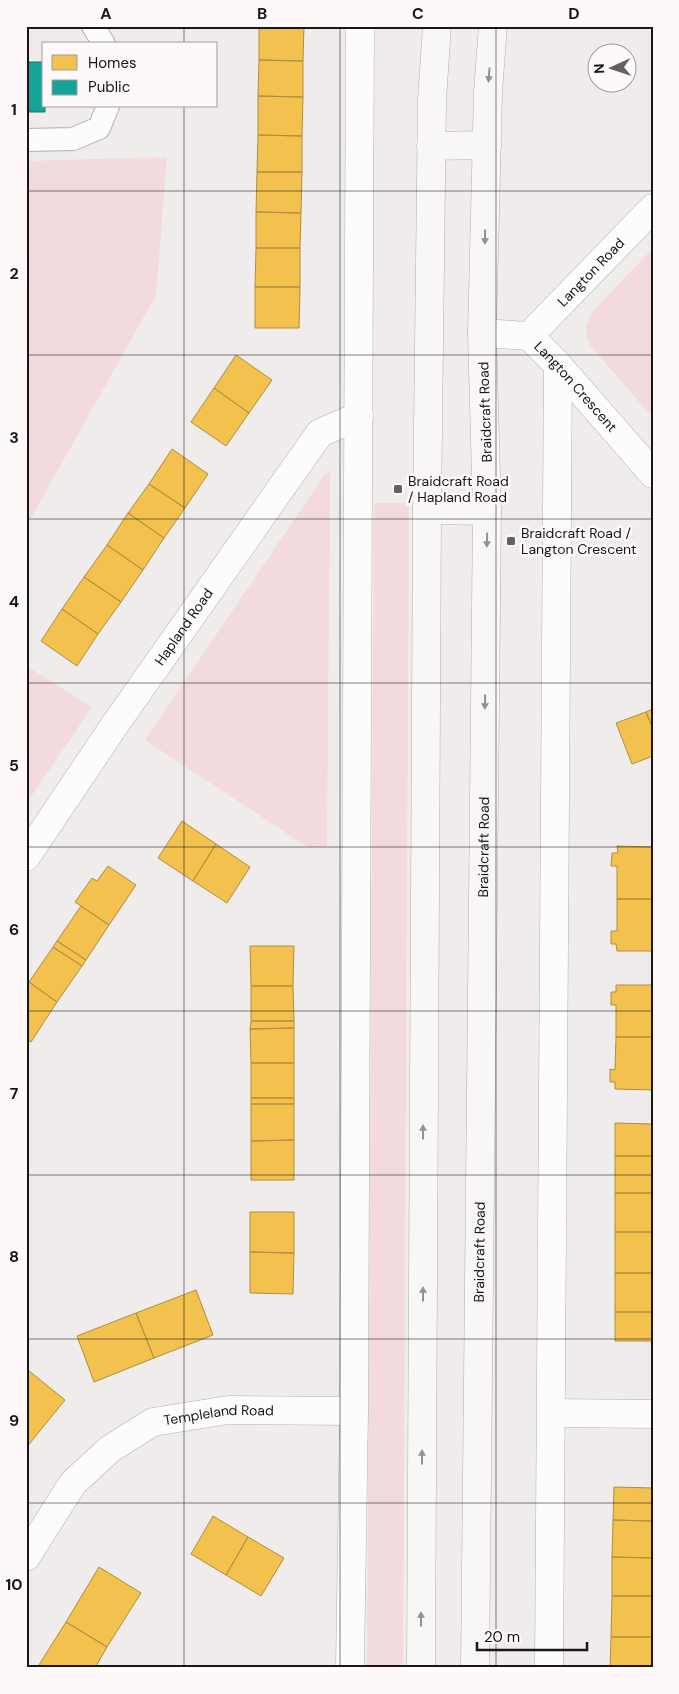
<svg xmlns="http://www.w3.org/2000/svg" width="679" height="1694" font-family="'DM Sans',sans-serif">
	<rect width="100%" height="100%" fill="#f0ecec"/>
	<path fill="#f2dadd" d="M167 157 156 295 26 527V161Z
		M653 248V418L590 345C583 329 586 322 596 308Z
		M330 473 327 846 309 848 145 740 325 474Z
		M374 503H409L403 1668H367Z
		M26 666 92 707 26 804Z"/>
	<path fill="#f2c14e" stroke="#b18e3d" d="M259 26H304L303 61 259 60Z
		M259 60 303 61V97L258 96Z
		M258 96 303 97 302 136 258 135Z
		M258 135 302 136V172H257Z
		M257 172H302L301 213 256 212Z
		M256 212 301 213 300 248H256Z
		M256 248H300V287H255Z
		M255 287H300L299 328H255Z
		M236 355 272 380 249 413 214 388Z
		M214 388 249 413 226 446 191 422Z
		M172 449 208 474 185 508 149 484Z
		M149 484 185 508 164 538 128 513Z
		M128 513 164 538 143 570 107 545Z
		M107 545 143 570 121 602 84 577Z
		M84 577 121 602 98 634 62 609Z
		M62 609 98 634 77 666 41 641Z
		M653 709V729L646 712Z
		M646 712 653 729V756L632 764 616 723Z
		M182 821 216 844 193 881 158 858Z
		M216 844 250 867 227 903 193 881Z
		M617 846 653 847V899H617V866H611L612 853H618Z
		M108 866 136 885 109 925 75 902 92 878 97 881Z
		M617 899H653V951H617L616 944H611V931H617Z
		M81 906 109 925 86 960 57 941Z
		M57 941 86 960 82 966 53 947Z
		M250 946H294L293 986H251Z
		M53 947 82 966 57 1002 29 982Z
		M26 980 57 1002 31 1042 26 1039Z
		M616 985H653V1037H616V1005H611V992H616Z
		M251 986H293L294 1021H251Z
		M251 1021H294V1028L250 1029Z
		M294 1028V1063H251L250 1029Z
		M616 1037H653V1090L615 1089V1082H610V1069L615 1070Z
		M251 1063H294V1098H251Z
		M251 1098H294V1104H251Z
		M251 1104H294V1140L251 1141Z
		M615 1123 653 1124V1156H615Z
		M294 1140V1180H251V1141Z
		M615 1156H653V1193H615Z
		M615 1193H653V1232H615Z
		M250 1212H294V1253L250 1252Z
		M615 1232H653V1273H615Z
		M250 1252 294 1253 293 1294 250 1293Z
		M615 1273H653V1312H615Z
		M196 1290 213 1335 154 1358 136 1313Z
		M615 1312H653V1341H615Z
		M136 1313 154 1358 94 1382 77 1336Z
		M28 1370 65 1400 26 1448V1371Z
		M614 1487 653 1488V1521L613 1520Z
		M213 1516 248 1537 226 1575 191 1554Z
		M613 1520 653 1521V1558L612 1557Z
		M248 1537 284 1558 261 1596 226 1575Z
		M612 1557 653 1558V1596H612Z
		M99 1567 141 1593 107 1647 66 1622Z
		M612 1596H653V1637H611Z
		M66 1622 107 1647 95 1668H37Z
		M611 1637H653V1668H610Z
		M250 1666H284V1668H250Z"/>
	<path fill="#17a398" stroke="#177971" d="M26 62H44V106H45V112H26Z"/>
	<g fill="none" stroke-linecap="round" stroke-linejoin="round">
		<defs>
			<path id="lane" d="M93 26 104 44
				M26 140 73 139 99 128 108 106"/>
			<g id="street">
				<path id="s1" d="M482 333 529 336 558 365 653 474"/>
				<path id="s2" d="M529 336 653 208"/>
				<path id="s3" d="M26 857 114 726 305 454 320 433 359 416"/>
				<path d="M552 1413 653 1414"/>
				<path id="s4" d="M26 1557 73 1483 110 1449 153 1422 228 1410 354 1411"/>
				<path d="M350 1668 354 1411 360 26"/>
				<path d="M549 1668 558 365"/>
			</g>
			<g id="secondary">
				<path d="M431 146 487 145"/>
				<path d="M427 510 487 511"/>
				<path d="M421 1668 427 510 432 100 437 26"/>
				<path id="s5" d="M475 1668 487 511 482 333 488 92 493 26"/>
			</g>
		</defs>
		<use href="#lane" stroke="#b1aeae" stroke-width="24"/>
		<use href="#street" stroke="#b1aeae" stroke-width="29"/>
		<use href="#secondary" stroke="#b1aeae" stroke-width="29"/>
		<use href="#lane" stroke="#fdfcfc" stroke-width="22"/>
		<use href="#street" stroke="#fdfcfc" stroke-width="28"/>
		<use href="#secondary" stroke="#f9f6f6" stroke-width="28"/>
	</g>
	<defs><path id="oneway-solid" d="M-6-.8H1V-3.2L6.5 0L1 3.2V.8H-6Z" transform="scale(1.25)"/></defs>
	<g fill="#949191">
		<use href="#oneway-solid" transform="translate(489 75) rotate(94)"/>
		<use href="#oneway-solid" transform="translate(485 237) rotate(91)"/>
		<use href="#oneway-solid" transform="translate(487 540) rotate(91)"/>
		<use href="#oneway-solid" transform="translate(485 702) rotate(91)"/>
		<use href="#oneway-solid" transform="translate(423 1132) rotate(-90)"/>
		<use href="#oneway-solid" transform="translate(423 1294) rotate(-90)"/>
		<use href="#oneway-solid" transform="translate(422 1457) rotate(-90)"/>
		<use href="#oneway-solid" transform="translate(421 1619) rotate(-90)"/>
	</g>
	<path fill="none" stroke="#181616" stroke-width="1" stroke-opacity="0.55" d="M184 26V44M340 26V1668M496 26V1668M184 106V1668M26 191H653M26 355H653M26 519H653M26 683H653M26 847H653M26 1011H653M26 1175H653M26 1339H653M26 1503H653"/>
	<g fill="#646161" stroke="#fef8f9" stroke-width="2">
		<rect x="393" y="484" width="10" height="10" rx="2.5"/>
		<rect x="506" y="536" width="10" height="10" rx="2.5"/>
	</g>
	<g text-anchor="middle" dominant-baseline="central" stroke-width="5" stroke-linejoin="round" paint-order="stroke">
		<g font-size="14" fill="#181616" stroke="#fef8f9">
			<text stroke="none"><textPath href="#s2" startOffset="89">Langton Road</textPath></text>
			<text stroke="none"><textPath href="#s1" startOffset="116">Langton Crescent</textPath></text>
			<text transform="translate(485 412) rotate(-92)">Braidcraft Road</text>
			<text stroke="none"><textPath href="#s3" startOffset="279">Hapland Road</textPath></text>
			<text stroke="none"><textPath href="#s5" startOffset="821">Braidcraft Road</textPath></text>
			<text stroke="none"><textPath href="#s5" startOffset="416">Braidcraft Road</textPath></text>
			<text stroke="none"><textPath href="#s4" startOffset="255">Templeland Road</textPath></text>
		</g>
		<g font-size="14" fill="#181616" stroke="#fef8f9" text-anchor="start">
			<text x="408" y="481">Braidcraft Road<tspan x="408" dy="16">/ Hapland Road</tspan></text>
			<text x="521" y="533">Braidcraft Road /<tspan x="521" dy="16">Langton Crescent</tspan></text>
		</g>
	</g>
	<rect width="679" height="1694" fill="none" stroke="#fef8f9" stroke-width="55"/>
	<rect x="42" y="42" width="175" height="65" fill="#fef8f9" stroke="#a29e9e"/>
	<rect x="52" y="55" width="25" height="15" fill="#f2c14e" stroke="#a29e9e"/>
	<text x="88" y="68" font-size="15" fill="#181616">Homes</text>
	<rect x="52" y="80" width="25" height="15" fill="#17a398" stroke="#a29e9e"/>
	<text x="88" y="92" font-size="15" fill="#181616">Public</text>
	<g transform="translate(612 68) rotate(267)"><circle r="24" fill="#fef8f9" stroke="#a29e9e"/>
	<path d="M0-4L9 19L0 12L-9 19Z" fill="#646161"/>
	<text y="-8" font-size="14" font-weight="bold" text-anchor="middle" fill="#181616">N</text>
	</g>
	<path d="M477 1642v8h110v-8" fill="none" stroke="#181616" stroke-width="2.5"/>
	<text x="484" y="1642" font-size="15" fill="#181616" stroke="#fef8f9" stroke-width="4" paint-order="stroke">20 m</text>
	<rect x="28" y="28" width="624" height="1638" fill="none" stroke="#181616" stroke-width="2"/>
	<g font-size="16" text-anchor="middle" font-weight="bold" fill="#181616">
		<text x="106" y="19">A</text>
		<text x="262" y="19">B</text>
		<text x="418" y="19">C</text>
		<text x="574" y="19">D</text>
		<text x="14" y="115">1</text>
		<text x="14" y="279">2</text>
		<text x="14" y="443">3</text>
		<text x="14" y="607">4</text>
		<text x="14" y="771">5</text>
		<text x="14" y="935">6</text>
		<text x="14" y="1099">7</text>
		<text x="14" y="1262">8</text>
		<text x="14" y="1426">9</text>
		<text x="14" y="1590">10</text>
	</g>
</svg>
